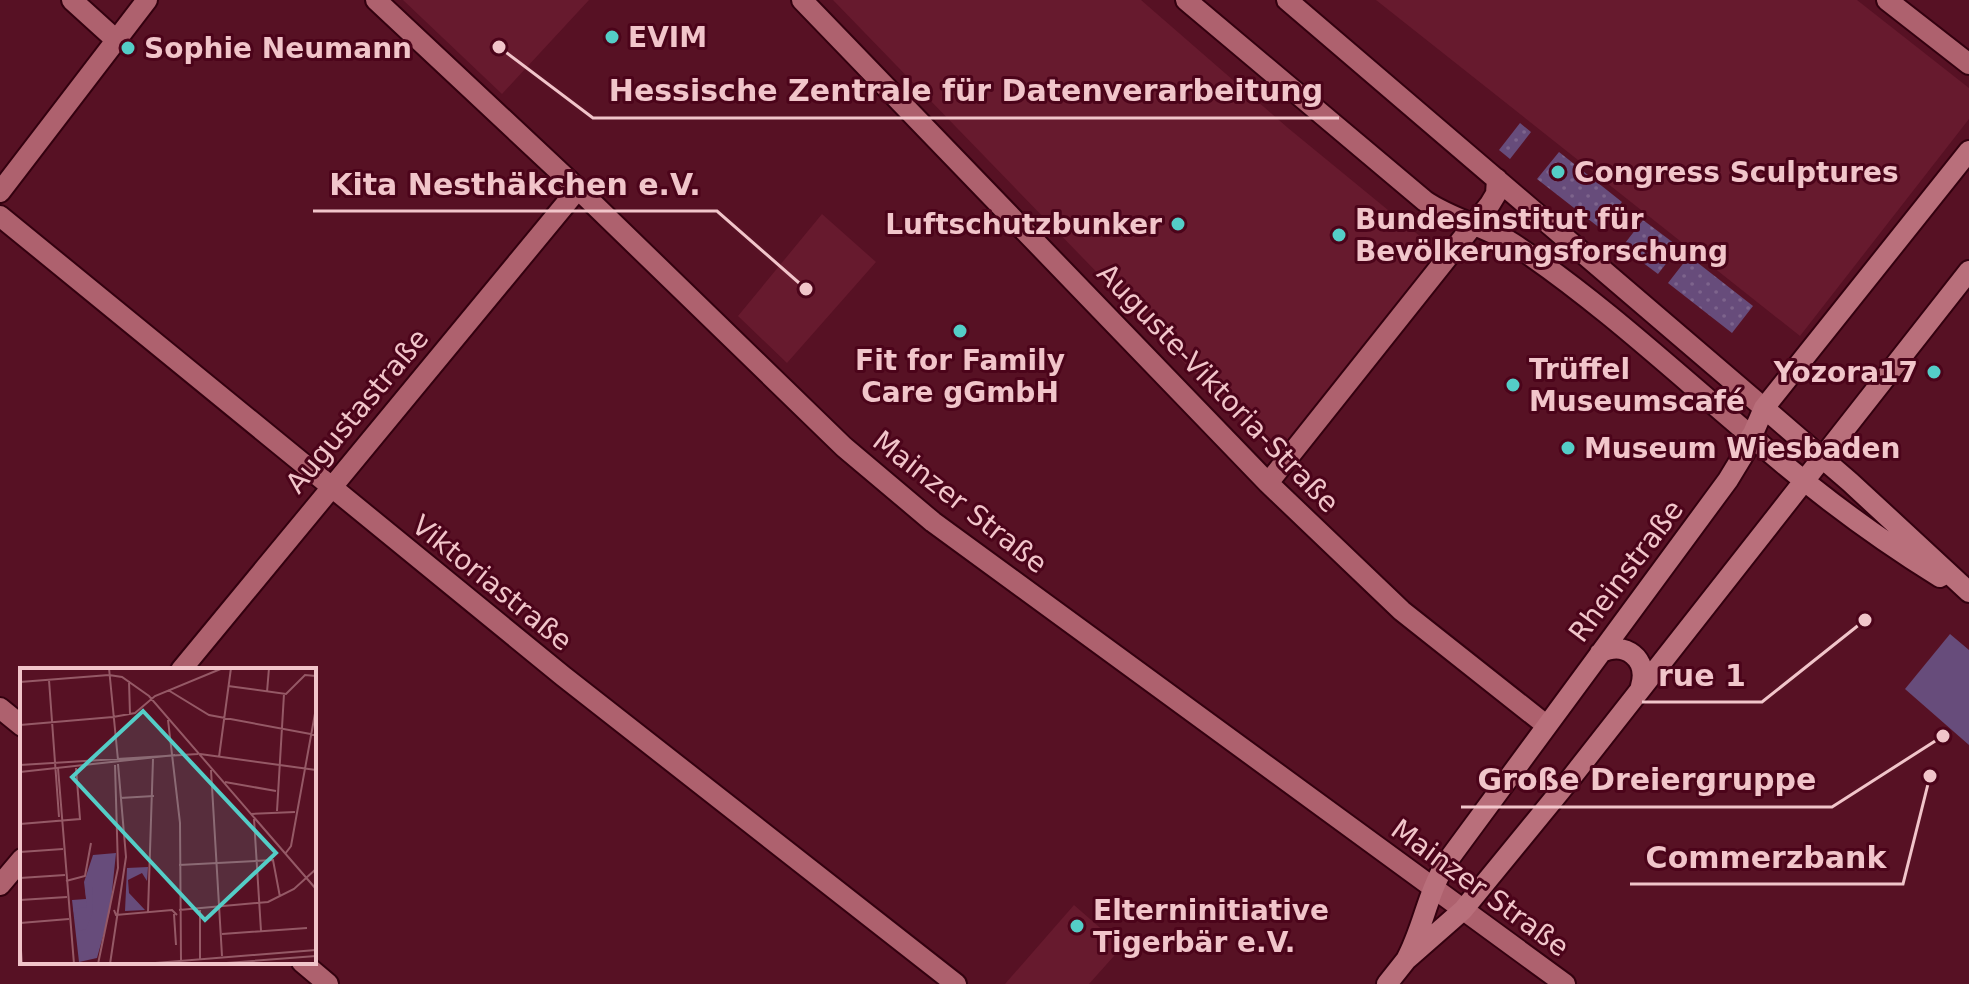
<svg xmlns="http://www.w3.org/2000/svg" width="1969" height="984" font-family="'DejaVu Sans',sans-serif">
	<defs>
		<pattern id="grass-dots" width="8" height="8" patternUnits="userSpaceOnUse" patternTransform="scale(2)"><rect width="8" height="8" fill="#674c7b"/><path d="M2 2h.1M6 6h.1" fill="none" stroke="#7d648c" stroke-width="1.8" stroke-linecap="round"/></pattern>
	</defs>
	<rect width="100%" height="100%" fill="#571124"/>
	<path fill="#671a2e" d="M403 0H589L502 94Z
		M833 0H1141L1288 128 1438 251 1286 444 1279 449 1267 448Z
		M1376 0H1857L1969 88V119L1800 336Z
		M822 214 876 262 787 363 738 316Z
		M1074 905 1122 947 1089 984H1005Z"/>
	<path fill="url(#grass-dots)" d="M1520 123 1531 132 1510 159 1499 150Z
		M1559 152 1622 202 1601 229 1537 179Z
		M1643 220 1679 247 1658 274 1622 247Z
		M1689 256 1753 306 1732 333 1668 283Z"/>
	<path fill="#674c7b" d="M1950 634 1969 650V745L1905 689Z"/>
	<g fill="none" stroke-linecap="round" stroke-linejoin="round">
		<defs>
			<path id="minor" d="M72 0 115 39
				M376 0 578 189 844 447 933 522 1565 984
				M802 0 1268 483 1402 611 1546 725
				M1186 0 1425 201C1454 221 1490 227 1518 247 1601 303 1675 372 1751 436
				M1287 0 1764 408
				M1887 0 1969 64
				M0 192 147 0
				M0 216 563 676 956 984
				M1268 483 1490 204 1496 194 1497 179
				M181 670 578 189
				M0 708 22 726
				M0 885 22 859
				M302 962 328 984"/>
			<path id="major" d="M1764 408 1850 482 1969 592
				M1751 436C1811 489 1872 535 1940 577
				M1600 653C1625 640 1649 659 1641 686
				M1406 960C1423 929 1427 894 1446 863L1728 480 1745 452 1764 408 1969 151
				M1387 984 1406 960 1463 910 1571 778 1969 271"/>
		</defs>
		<use href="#minor" stroke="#33010f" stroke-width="24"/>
		<use href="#major" stroke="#33010f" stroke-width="24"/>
		<use href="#minor" stroke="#ae616e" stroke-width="20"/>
		<use href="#major" stroke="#b96f7b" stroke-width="20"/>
	</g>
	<g fill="#54cdc7" stroke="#4b041a" stroke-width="3">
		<circle cx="612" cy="37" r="8"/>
		<circle cx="128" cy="48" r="8"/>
		<circle cx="1558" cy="172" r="8"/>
		<circle cx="1178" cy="224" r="8"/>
		<circle cx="1339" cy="235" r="8"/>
		<circle cx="960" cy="331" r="8"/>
		<circle cx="1934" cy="372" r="8"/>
		<circle cx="1513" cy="385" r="8"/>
		<circle cx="1568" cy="448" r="8"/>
		<circle cx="1077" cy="926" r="8"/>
	</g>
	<g text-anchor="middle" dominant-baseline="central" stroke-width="6" stroke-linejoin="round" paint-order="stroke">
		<g font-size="28" font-weight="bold" fill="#f1c5ca" stroke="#4b041a" text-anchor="start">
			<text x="628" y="37">EVIM</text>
			<text x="144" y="48">Sophie Neumann</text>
			<text x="1574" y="172">Congress Sculptures</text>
			<text x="1355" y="219">Bundesinstitut für<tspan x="1355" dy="32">Bevölkerungsforschung</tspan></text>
			<text x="1162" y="224" text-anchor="end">Luftschutzbunker</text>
			<text x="960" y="360" text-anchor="middle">Fit for Family<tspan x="960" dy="32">Care gGmbH</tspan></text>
			<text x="1529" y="369">Trüffel<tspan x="1529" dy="32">Museumscafé</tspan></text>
			<text x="1918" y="372" text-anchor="end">Yozora17</text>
			<text x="1584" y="448">Museum Wiesbaden</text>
			<text x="1093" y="910">Elterninitiative<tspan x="1093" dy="32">Tigerbär e.V.</tspan></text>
		</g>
		<g font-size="28" fill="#f1c5ca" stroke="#4b041a">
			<text transform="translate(1218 388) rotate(46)">Auguste-Viktoria-Straße</text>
			<text transform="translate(357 411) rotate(-50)">Augustastraße</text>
			<text transform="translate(960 502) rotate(38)">Mainzer Straße</text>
			<text transform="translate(1626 571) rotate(-53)">Rheinstraße</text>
			<text transform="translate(492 583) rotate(39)">Viktoriastraße</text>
			<text transform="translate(1480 888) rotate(36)">Mainzer Straße</text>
		</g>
	</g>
	<g transform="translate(20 668)">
		<rect width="296" height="296" fill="#571124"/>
		<path d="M96 185 90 243 77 290 59 294 52 232 66 231 64 214 73 187Z" fill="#674c7b"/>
		<path d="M128 199 127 213 122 205 108 212 109 225 125 242 105 243 107 200ZM65 219H72L73 244 66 261 59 263 53 241 67 239Z" fill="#674c7b"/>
		<path fill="none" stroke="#955966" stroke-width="2" d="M89 0 98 92M89 7 102 9 129 28 296 221M29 12 39 149M109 13 110 47M0 14 89 7M208 18 266 26 285 7 296 8M148 22 189 47 296 67M247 24 249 0M93 49 115 45 135 28 203 0M148 52 160 155 161 293M0 57 93 49M180 86 296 102M199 89 211 0M0 97 178 86M38 100 54 296M191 102 202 288M0 104 155 87M205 114 256 123M100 130 134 128M257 143 264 26M231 146 275 144M234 151 241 263M0 156 60 151 56 100M0 184 43 181M265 186 271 178 296 40M159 197 253 192 260 229M0 210 45 207M46 213 65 208 71 175M0 232 47 229M94 242 96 247 152 242 157 247M159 242 248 234 274 221 296 201M180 242V292M128 244 133 91M154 246 156 277M0 255 49 251M202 266 287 260M0 269 2 296M78 296 98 200 95 97M90 296 106 189 98 96M123 296 296 282M193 296 296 288"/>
		<path fill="#54cdc7" fill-opacity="0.15" stroke="#54cdc7" stroke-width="4" d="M123 43 256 185 185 252 52 109Z"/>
		<rect width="296" height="296" fill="none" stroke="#f1c5ca" stroke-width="4"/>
	</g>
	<path fill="none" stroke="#f1c5ca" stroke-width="3" d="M499 47L593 118H1339M806 289L717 211H313M1865 620L1762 702H1642M1943 736L1832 807H1461M1930 776L1903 884H1630"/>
	<g fill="#f1c5ca" stroke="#4b041a" stroke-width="3">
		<circle cx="499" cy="47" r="8"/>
		<circle cx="806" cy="289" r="8"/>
		<circle cx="1865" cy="620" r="8"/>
		<circle cx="1943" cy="736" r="8"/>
		<circle cx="1930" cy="776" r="8"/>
	</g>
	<g font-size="30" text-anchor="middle" font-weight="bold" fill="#f1c5ca" stroke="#4b041a" stroke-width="6" stroke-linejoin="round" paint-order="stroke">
		<text x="966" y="101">Hessische Zentrale für Datenverarbeitung</text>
		<text x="515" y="195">Kita Nesthäkchen e.V.</text>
		<text x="1702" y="686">rue 1</text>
		<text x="1647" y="790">Große Dreiergruppe</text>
		<text x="1766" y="868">Commerzbank</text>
	</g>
</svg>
